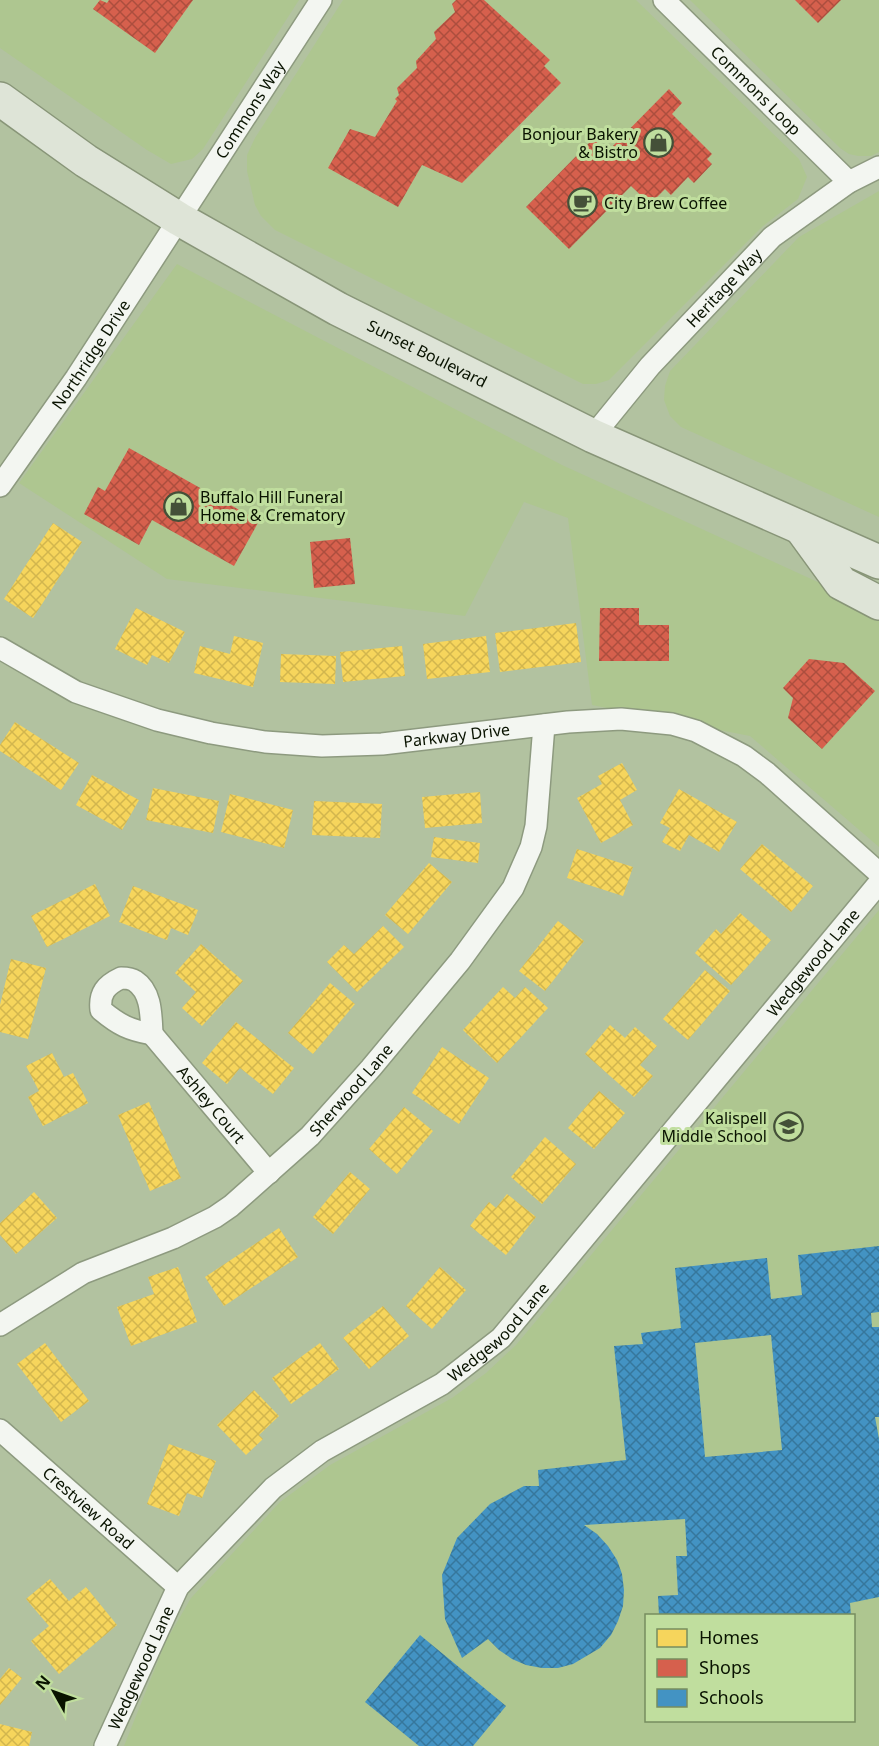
<svg xmlns="http://www.w3.org/2000/svg" width="879" height="1746" font-family="'Noto Sans',sans-serif">
	<defs>
		<pattern id="homes-cross-hatch" width="8" height="8" patternUnits="userSpaceOnUse" patternTransform="scale(1.5)"><rect width="8" height="8" fill="#f6d55c"/><path d="M0 0l8 8M0 8l8-8" fill="none" stroke="#d2b64e"/></pattern>
		<pattern id="shops-cross-hatch" width="8" height="8" patternUnits="userSpaceOnUse" patternTransform="scale(1.5)"><rect width="8" height="8" fill="#d6604d"/><path d="M0 0l8 8M0 8l8-8" fill="none" stroke="#ac4e3e"/></pattern>
		<pattern id="schools-cross-hatch" width="8" height="8" patternUnits="userSpaceOnUse" patternTransform="scale(1.5)"><rect width="8" height="8" fill="#4393c3"/><path d="M0 0l8 8M0 8l8-8" fill="none" stroke="#36779c"/></pattern>
	</defs>
	<rect width="100%" height="100%" fill="#b2c2a0"/>
	<path fill="#aec690" fill-rule="evenodd" d="M0 0H299L203 149 192 159 171 164 147 150 0 48Z
		M343 0H636L799 159 807 177 798 199 763 226 609 380 596 384H583L275 230 261 216 255 205 247 171V155L255 138Z
		M690 0H879V152L871 156H858L849 154 840 148Z
		M879 191V517L681 427 670 416 664 400 665 386 670 371 799 237Z
		M177 264 562 465 879 610V847L750 736 592 705 568 518 524 502 465 616 167 579 19 483Z
		M879 910V1746H124L166 1641 191 1598 280 1502 330 1465 452 1398 486 1373 516 1345ZM646 1616H854V1720H646Z"/>
	<path fill="url(#homes-cross-hatch)" d="M53 523 82 542 33 618 4 599Z
		M136 608 185 632 169 663 152 655 147 665 115 649Z
		M576 623 581 662 500 672 495 633Z
		M234 636 263 643 253 687 194 673 200 646 230 654Z
		M486 636 490 672 427 679 423 644Z
		M402 646 405 676 343 682 340 652Z
		M281 654 336 656 335 684 280 682Z
		M15 722 79 763 61 790 0 751V745Z
		M622 763 637 790 620 800 633 825 601 843 577 798 602 784 598 776Z
		M92 775 139 800 122 830 76 805Z
		M153 788 219 801 213 833 146 820Z
		M679 789 737 822 719 852 689 835 680 851 662 842 670 828 660 823Z
		M480 792 482 823 425 828 422 797Z
		M230 794 293 810 284 848 221 832Z
		M314 801 382 804 380 838 312 835Z
		M434 837 480 843 478 863 431 857Z
		M762 844 813 886 791 912 740 869Z
		M577 849 633 867 623 896 567 878Z
		M429 863 452 882 408 934 385 915Z
		M95 884 110 916 47 947 31 916Z
		M133 886 198 910 188 935 171 928 167 940 119 922Z
		M740 913 771 940 731 985 695 953 716 929 721 934Z
		M558 921 584 941 545 991 519 971Z
		M383 926 404 947 357 992 327 962 344 945 354 954Z
		M201 944 243 981 202 1026 182 1008 196 992 175 973Z
		M11 959 46 968 28 1039 0 1032V1005Z
		M705 970 730 991 688 1040 663 1019Z
		M330 983 355 1004 313 1054 288 1033Z
		M503 987 515 998 525 987 548 1008 497 1063 463 1030Z
		M236 1022 294 1068 273 1094 240 1068 227 1084 202 1063Z
		M610 1025 625 1038 635 1027 657 1046 640 1065 653 1076 634 1097 585 1054Z
		M442 1047 489 1078 459 1124 412 1093Z
		M52 1053 64 1077 73 1073 88 1103 43 1126 28 1097 39 1091 26 1066Z
		M599 1091 625 1113 594 1149 568 1128Z
		M149 1102 181 1178 150 1191 118 1115Z
		M404 1107 433 1131 397 1174 369 1149Z
		M545 1137 576 1164 542 1204 511 1177Z
		M350 1172 370 1189 333 1234 313 1217Z
		M34 1192 57 1218 16 1254 0 1235V1223Z
		M507 1194 536 1217 506 1255 470 1226 489 1202 496 1208Z
		M279 1228 298 1257 224 1306 205 1277Z
		M178 1267 197 1322 131 1346 117 1307 154 1294 148 1277Z
		M440 1267 466 1290 432 1329 406 1306Z
		M383 1306 409 1336 369 1369 343 1338Z
		M45 1343 89 1401 61 1422 17 1364Z
		M320 1343 339 1369 291 1404 272 1378Z
		M254 1390 279 1416 259 1435 263 1439 246 1455 217 1425Z
		M169 1444 216 1461 202 1498 187 1493 179 1516 147 1504Z
		M50 1579 69 1601 86 1587 117 1625 59 1674 31 1641 49 1626 26 1599Z
		M9 1668 22 1678 0 1705V1679Z
		M0 1724 32 1732 29 1746H0Z"/>
	<path fill="url(#shops-cross-hatch)" d="M100 0 107 3 109 0H193L155 53 93 9Z
		M456 0H484L550 60 544 66 561 83 462 183 422 165 398 207 328 168 350 129 375 137 397 101 395 99 399 95 397 88 417 68 416 61 436 39 434 32 455 12 452 4Z
		M795 0H841L818 23Z
		M669 89 682 103 672 114 712 154 707 159 712 164 694 183 688 177 671 195 665 189 650 204 631 186 569 249 526 207 593 139 607 152Z
		M129 448 259 521 234 566 152 520 139 545 84 514 98 487 105 491Z
		M350 538 355 584 314 588 310 542Z
		M600 608H639V625H669V661H599Z
		M809 659 844 663 875 691 822 749 788 718 793 698 783 688Z"/>
	<path fill="url(#schools-cross-hatch)" fill-rule="evenodd" d="M879 1246V1312L871 1313 872 1327H879V1417H875L879 1439V1597L850 1603 851 1616H659L658 1596 678 1595 676 1556H687L685 1519 584 1525 597 1534 608 1546 617 1560 622 1574 624 1590 623 1606 618 1621 611 1635 600 1648 573 1664 558 1668H542L526 1665 512 1659 499 1650 488 1639 462 1658 445 1619 442 1575 457 1538 490 1504 524 1486H539L538 1470 626 1460 614 1346 643 1344 641 1333 681 1328 675 1268 767 1258 771 1299 802 1295 798 1255ZM771 1335 782 1450 705 1457 695 1343Z
		M420 1635 506 1706 473 1746H419L365 1702Z"/>
	<g fill="none" stroke-linecap="round" stroke-linejoin="round">
		<defs>
			<g id="street">
				<path id="s1" d="M664 0 849 182"/>
				<path id="s2" d="M593 436 650 366 772 237 849 182 879 167"/>
				<path id="s3" d="M0 486 76 378 321 0"/>
				<path id="s4" d="M0 648 76 692 157 720 211 733 265 742 322 746 382 744 568 722 621 719 672 724 696 731 744 756 767 773 879 873"/>
				<path d="M121 978C125 978 132 979 135 981 152 992 151 1017 152 1034 129 1030 119 1025 101 1010 99 993 106 985 121 978Z"/>
				<path id="s5" d="M152 1034 269 1173"/>
				<path id="s6" d="M0 1325 83 1273 173 1238 215 1217 231 1206 310 1136 371 1068 460 961 513 888 531 847 536 826 544 725"/>
				<path id="s7" d="M0 1430 178 1587"/>
				<path id="s8" d="M105 1746 178 1587 273 1488 322 1451 442 1384 501 1338 879 883"/>
			</g>
			<g id="primary">
				<path id="s9" d="M0 99 86 161 179 219 338 309 593 436 879 562"/>
				<path d="M801 528 841 583 879 603"/>
			</g>
		</defs>
		<use href="#street" stroke="#8d9a7f" stroke-width="24"/>
		<use href="#primary" stroke="#889578" stroke-width="36"/>
		<use href="#street" stroke="#f3f6f1" stroke-width="21"/>
		<use href="#primary" stroke="#dee4d7" stroke-width="33"/>
	</g>
	<defs>
		<symbol id="shop-ring" viewBox="-11 -11 22 22"><circle r="9.5" fill="#c0de9e" stroke="#445038" stroke-width="1.5"/><path d="M-5-2.5h2.3a2.7 3.5 0 0 1 5.4 0H5L5.5 6h-11ZM-1.5-2.5h3a1.5 2.3 0 0 0-3 0Z" fill="#445038"/></symbol>
		<symbol id="cafe-ring" viewBox="-11 -11 22 22"><circle r="9.5" fill="#c0de9e" stroke="#445038" stroke-width="1.5"/><path d="M-5.5-4.5H6V0H3Q3 3.5 0 3.5H-2.5Q-5.5 3.5-5.5 0ZM3-3.2v2h1.7v-2ZM-6 4.5H4V6H-6Z" fill="#445038"/></symbol>
		<symbol id="school-ring" viewBox="-11 -11 22 22"><circle r="9.5" fill="#c0de9e" stroke="#445038" stroke-width="1.5"/><path d="M0-5L7-2L0 1L-7-2ZM-4 1L0 2.5L4 1V4Q0 6-4 4Z" fill="#445038"/></symbol>
	</defs>
	<g fill-rule="evenodd">
		<use href="#shop-ring" x="642" y="126" width="33" height="33"/>
		<use href="#cafe-ring" x="566" y="186" width="33" height="33"/>
		<use href="#shop-ring" x="162" y="490" width="33" height="33"/>
		<use href="#school-ring" x="772" y="1110" width="33" height="33"/>
	</g>
	<g text-anchor="middle" dominant-baseline="central" stroke-width="6" stroke-linejoin="round" paint-order="stroke">
		<g font-size="16" fill="#091300" stroke="#c0de9e">
			<text stroke="none"><textPath href="#s1" startOffset="129">Commons Loop</textPath></text>
			<text stroke="none"><textPath href="#s3" startOffset="452">Commons Way</textPath></text>
			<text stroke="none"><textPath href="#s2" startOffset="198">Heritage Way</textPath></text>
			<text stroke="none"><textPath href="#s9" startOffset="498">Sunset Boulevard</textPath></text>
			<text stroke="none"><textPath href="#s3" startOffset="160">Northridge Drive</textPath></text>
			<text stroke="none"><textPath href="#s4" startOffset="476">Parkway Drive</textPath></text>
			<text stroke="none"><textPath href="#s8" startOffset="1074">Wedgewood Lane</textPath></text>
			<text stroke="none"><textPath href="#s6" startOffset="428">Sherwood Lane</textPath></text>
			<text stroke="none"><textPath href="#s5" startOffset="92">Ashley Court</textPath></text>
			<text stroke="none"><textPath href="#s8" startOffset="588">Wedgewood Lane</textPath></text>
			<text stroke="none"><textPath href="#s7" startOffset="118">Crestview Road</textPath></text>
			<text stroke="none"><textPath href="#s8" startOffset="86">Wedgewood Lane</textPath></text>
		</g>
		<g font-size="16" fill="#091300" stroke="#c0de9e" text-anchor="end">
			<text x="638" y="134">Bonjour Bakery<tspan x="638" dy="18">&amp; Bistro</tspan></text>
			<text x="604" y="203" text-anchor="start">City Brew Coffee</text>
			<text x="200" y="497" text-anchor="start">Buffalo Hill Funeral<tspan x="200" dy="18">Home &amp; Crematory</tspan></text>
			<text x="767" y="1118">Kalispell<tspan x="767" dy="18">Middle School</tspan></text>
		</g>
	</g>
	<rect x="645" y="1614" width="210" height="108" fill="#c0de9e" stroke="#778d5f" stroke-width="1.5"/>
	<rect x="657" y="1629" width="30" height="18" fill="#f6d55c" stroke="#778d5f" stroke-width="1.5"/>
	<text x="699" y="1644" font-size="18" fill="#091300">Homes</text>
	<rect x="657" y="1659" width="30" height="18" fill="#d6604d" stroke="#778d5f" stroke-width="1.5"/>
	<text x="699" y="1674" font-size="18" fill="#091300">Shops</text>
	<rect x="657" y="1689" width="30" height="18" fill="#4393c3" stroke="#778d5f" stroke-width="1.5"/>
	<text x="699" y="1704" font-size="18" fill="#091300">Schools</text>
	<g transform="translate(54 1692) rotate(310)" stroke="#c0de9e" stroke-width="4.5" paint-order="stroke">
	<path d="M0-4.5L10 22L0 15L-10 22Z" fill="#091300"/>
	<text y="-9" font-size="16" font-weight="bold" text-anchor="middle" fill="#091300">N</text>
	</g>
</svg>
